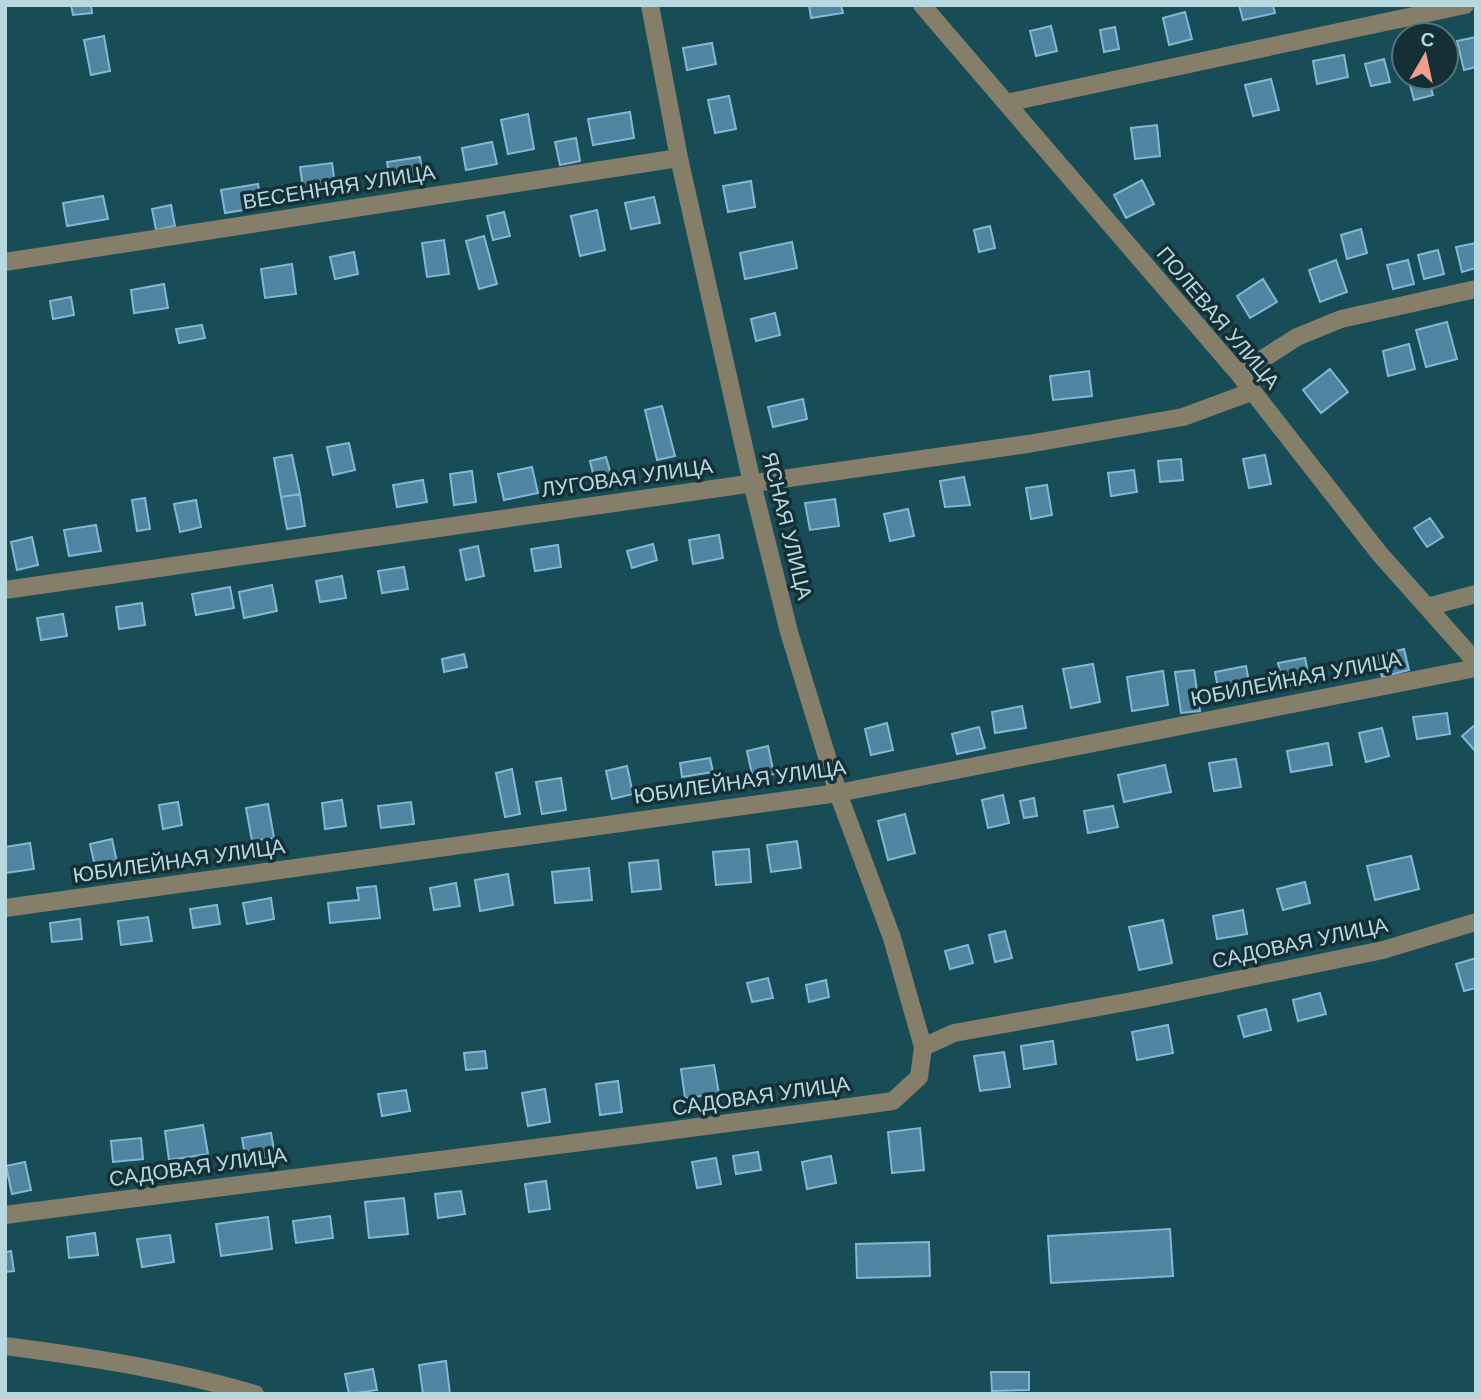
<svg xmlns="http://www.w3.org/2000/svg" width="1481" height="1399" font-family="'DM Sans',sans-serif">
	<rect width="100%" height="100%" fill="#184d57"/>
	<path fill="#4f85a1" stroke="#82b8d6" stroke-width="2" d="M71 5H91L92 13 73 15Z
		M809 5H841L843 13 811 18Z
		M1239 5H1273L1275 13 1243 20Z
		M1185 12 1192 39 1169 45 1163 18Z
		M1051 26 1057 51 1036 56 1030 31Z
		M1115 27 1119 49 1104 52 1100 30Z
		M104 36 110 71 91 75 84 40Z
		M1476 37V67L1464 70 1457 41Z
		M712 43 716 64 687 70 683 48Z
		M1344 55 1348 77 1317 84 1313 61Z
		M1384 59 1390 82 1371 86 1365 64Z
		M1408 77H1428L1433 95 1414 100Z
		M1271 79 1279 110 1253 116 1245 85Z
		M729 96 736 129 715 133 708 100Z
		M630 112 634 138 593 145 588 119Z
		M528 114 534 149 508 154 501 120Z
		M1157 125 1160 156 1135 159 1131 128Z
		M576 138 580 161 560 165 555 142Z
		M492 142 497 164 466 170 462 148Z
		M420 157 423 182 391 186 387 162Z
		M332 163 336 191 304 195 300 167Z
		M1142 180 1154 204 1126 218 1114 195Z
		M751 181 755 207 728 212 723 186Z
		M258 184 262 207 225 213 221 190Z
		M103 196 108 219 67 226 63 203Z
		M654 197 660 223 631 229 625 203Z
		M171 205 175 226 156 230 152 209Z
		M597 210 605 250 580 256 571 216Z
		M504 212 510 236 493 240 487 216Z
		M990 226 995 248 979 252 974 230Z
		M1361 229 1367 253 1347 259 1341 235Z
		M484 236 497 284 479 289 466 241Z
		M444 240 449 274 427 277 422 243Z
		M792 242 797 268 745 279 740 253Z
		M1476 243V268L1462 272 1456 247Z
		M1438 250 1444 274 1424 279 1418 255Z
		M354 252 358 274 335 279 330 257Z
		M1336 260 1347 292 1320 302 1309 270Z
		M1408 260 1414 284 1393 289 1387 265Z
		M292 264 296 294 265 298 261 269Z
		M1263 279 1277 302 1250 318 1237 296Z
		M164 284 168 308 134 313 131 290Z
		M71 297 74 315 53 319 50 301Z
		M775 313 780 335 756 341 751 319Z
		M1447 322 1457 359 1426 367 1416 330Z
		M202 325 205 338 179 343 176 329Z
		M1409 344 1415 369 1388 376 1383 351Z
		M1330 369 1348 392 1321 413 1303 390Z
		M1089 371 1092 396 1053 400 1050 376Z
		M803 399 807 419 773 427 768 407Z
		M662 406 675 456 657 460 645 410Z
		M349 443 355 470 333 475 327 447Z
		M292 455 300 494 281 497 274 458Z
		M1265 455 1271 484 1249 488 1243 459Z
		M606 457 612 478 595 482 590 461Z
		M1181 459 1183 480 1160 482 1158 461Z
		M532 467 538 493 504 500 498 474Z
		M1134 470 1137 492 1111 496 1108 473Z
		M472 471 476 502 454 505 450 474Z
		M964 477 970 505 945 507 940 481Z
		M423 480 427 502 397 507 393 485Z
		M1047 485 1052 515 1031 519 1026 488Z
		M300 494 305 526 287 529 281 497Z
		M145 498 150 529 137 531 132 500Z
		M835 499 839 526 810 530 805 503Z
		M196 500 201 527 180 532 174 504Z
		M908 509 914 536 890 541 884 514Z
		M1430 518 1443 537 1427 547 1414 528Z
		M96 525 101 551 69 556 64 530Z
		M719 535 723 558 693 564 689 540Z
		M32 537 38 565 17 570 11 542Z
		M653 544 657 560 632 568 627 551Z
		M558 545 561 567 535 571 531 549Z
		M478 546 484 576 466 580 460 550Z
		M404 567 408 589 382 593 378 571Z
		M342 576 346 598 320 602 316 581Z
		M272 585 277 611 244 618 239 592Z
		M230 587 234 608 196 615 192 594Z
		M142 603 145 625 119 629 116 607Z
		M63 614 67 636 41 640 37 618Z
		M1404 649 1409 670 1382 677 1377 656Z
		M464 654 467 667 444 672 442 659Z
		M1305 658 1310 682 1283 687 1278 663Z
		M1093 664 1100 702 1071 708 1063 669Z
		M1246 666 1251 693 1220 699 1215 672Z
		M1194 670 1200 711 1181 713 1175 672Z
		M1163 671 1168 705 1132 711 1127 677Z
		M1022 706 1026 728 995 733 992 712Z
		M1447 713 1450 734 1417 739 1413 717Z
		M887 723 893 750 871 755 865 729Z
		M1476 724V752L1462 736Z
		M979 727 985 748 957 754 952 734Z
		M1382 728 1389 756 1366 762 1359 733Z
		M1328 743 1332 765 1291 772 1287 751Z
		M768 746 774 774 753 779 747 751Z
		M710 758 713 772 682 777 680 763Z
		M1236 759 1241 787 1214 791 1209 763Z
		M1165 765 1171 792 1124 802 1118 775Z
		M627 766 633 794 612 799 606 771Z
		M512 769 520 814 505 817 496 773Z
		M561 778 566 810 542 814 536 782Z
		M1003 795 1009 823 988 828 982 800Z
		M1034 798 1037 816 1024 818 1020 801Z
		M342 800 346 826 325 829 322 803Z
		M178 802 182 825 163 829 159 805Z
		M411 802 414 824 381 828 378 806Z
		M268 804 274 838 252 841 246 808Z
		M1113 806 1118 827 1088 833 1084 811Z
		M905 814 915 853 888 860 878 821Z
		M112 839 118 867 96 871 90 844Z
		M797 841 801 868 771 872 767 845Z
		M30 843 34 869 5 873V847Z
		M749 849 751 882 716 885 713 852Z
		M1411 856 1419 889 1375 900 1367 866Z
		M658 860 661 889 632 892 629 863Z
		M589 868 592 900 555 903 552 872Z
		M508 874 513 905 480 911 475 880Z
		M1305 882 1310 903 1283 910 1277 889Z
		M456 883 460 906 434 910 430 888Z
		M376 886 380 918 330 923 328 903 359 900 357 888Z
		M271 898 274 919 247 924 243 903Z
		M217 905 220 924 193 928 190 909Z
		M1243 910 1247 934 1217 939 1213 916Z
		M148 917 152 941 121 945 118 921Z
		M80 919 82 939 52 942 50 923Z
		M1163 920 1172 963 1139 970 1129 927Z
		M1005 931 1012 958 995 962 989 935Z
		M968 945 973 963 950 969 945 951Z
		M1476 958V988L1464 991 1456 964Z
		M768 978 773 998 752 1002 747 983Z
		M826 980 829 997 809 1002 806 985Z
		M1320 993 1326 1014 1298 1021 1293 1000Z
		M1266 1009 1271 1030 1244 1037 1238 1016Z
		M1168 1025 1173 1053 1137 1060 1132 1032Z
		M1053 1041 1056 1064 1024 1069 1021 1046Z
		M485 1051 487 1068 466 1070 464 1053Z
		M1004 1052 1010 1087 980 1091 974 1056Z
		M714 1065 719 1094 685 1098 681 1069Z
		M618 1081 622 1112 600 1115 596 1084Z
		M545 1089 550 1122 528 1126 522 1093Z
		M406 1090 410 1111 382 1116 378 1094Z
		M203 1125 208 1154 169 1160 165 1131Z
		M920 1128 924 1170 892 1173 888 1132Z
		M271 1133 275 1156 246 1162 242 1138Z
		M141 1138 143 1159 113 1162 111 1141Z
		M758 1152 761 1170 736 1174 733 1156Z
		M831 1156 836 1183 807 1189 802 1162Z
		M716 1158 721 1184 697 1188 692 1162Z
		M25 1162 31 1190 12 1194 6 1166Z
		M546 1181 550 1209 529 1212 525 1184Z
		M461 1191 465 1214 438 1218 435 1194Z
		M404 1198 408 1234 369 1238 365 1202Z
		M330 1216 333 1238 296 1243 293 1221Z
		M268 1217 272 1249 221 1256 216 1224Z
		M1170 1229 1173 1276 1051 1283 1048 1236Z
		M95 1233 98 1255 69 1258 67 1237Z
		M170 1235 174 1262 142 1267 137 1239Z
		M929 1242 930 1276 857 1278 856 1244Z
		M11 1251 14 1271 5 1272V1252Z
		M446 1361 450 1394H423L419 1365Z
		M373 1369 377 1390 349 1394 345 1374Z
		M991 1372H1029V1390L992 1391Z"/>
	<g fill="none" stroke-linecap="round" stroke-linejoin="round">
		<path stroke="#857e69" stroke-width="18" d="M650 5 679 158 752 483 789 632 838 793 892 938 923 1047
			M922 5 1239 374 1379 553 1476 662
			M1006 103 1465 5
			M5 262 679 158
			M1239 374 1297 337 1341 319 1476 289
			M5 590 1028 444 1183 417 1251 392
			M1427 607 1476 594
			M5 908 838 793 1476 668
			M5 1215C301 1176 598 1142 893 1101L919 1077 923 1047 954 1033 1143 999 1383 950 1476 922
			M5 1346C90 1357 173 1370 255 1394"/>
	</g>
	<g text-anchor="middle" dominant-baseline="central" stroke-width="7" stroke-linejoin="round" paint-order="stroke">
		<g font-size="21" fill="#b8d8df" stroke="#143036">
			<text transform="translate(339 187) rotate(-9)">ВЕСЕННЯЯ УЛИЦА</text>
			<text transform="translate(1218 318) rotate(50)">ПОЛЕВАЯ УЛИЦА</text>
			<text transform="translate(627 478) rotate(-8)">ЛУГОВАЯ УЛИЦА</text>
			<text transform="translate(787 526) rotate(76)">ЯСНАЯ УЛИЦА</text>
			<text transform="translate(1296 679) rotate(-11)">ЮБИЛЕЙНАЯ УЛИЦА</text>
			<text transform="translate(740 782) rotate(-8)">ЮБИЛЕЙНАЯ УЛИЦА</text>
			<text transform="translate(179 861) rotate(-8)">ЮБИЛЕЙНАЯ УЛИЦА</text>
			<text transform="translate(1300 943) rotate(-12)">САДОВАЯ УЛИЦА</text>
			<text transform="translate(761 1096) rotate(-8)">САДОВАЯ УЛИЦА</text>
			<text transform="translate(198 1167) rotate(-8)">САДОВАЯ УЛИЦА</text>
		</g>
	</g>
	<rect width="1481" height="1399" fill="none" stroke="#b8d8df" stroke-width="14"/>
	<g transform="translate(1425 56) rotate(9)"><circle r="33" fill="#143036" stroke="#56737a" stroke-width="2"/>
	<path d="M0-5L12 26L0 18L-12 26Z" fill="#f49d8b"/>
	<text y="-10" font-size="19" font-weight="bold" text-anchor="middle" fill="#b8d8df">С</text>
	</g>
</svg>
